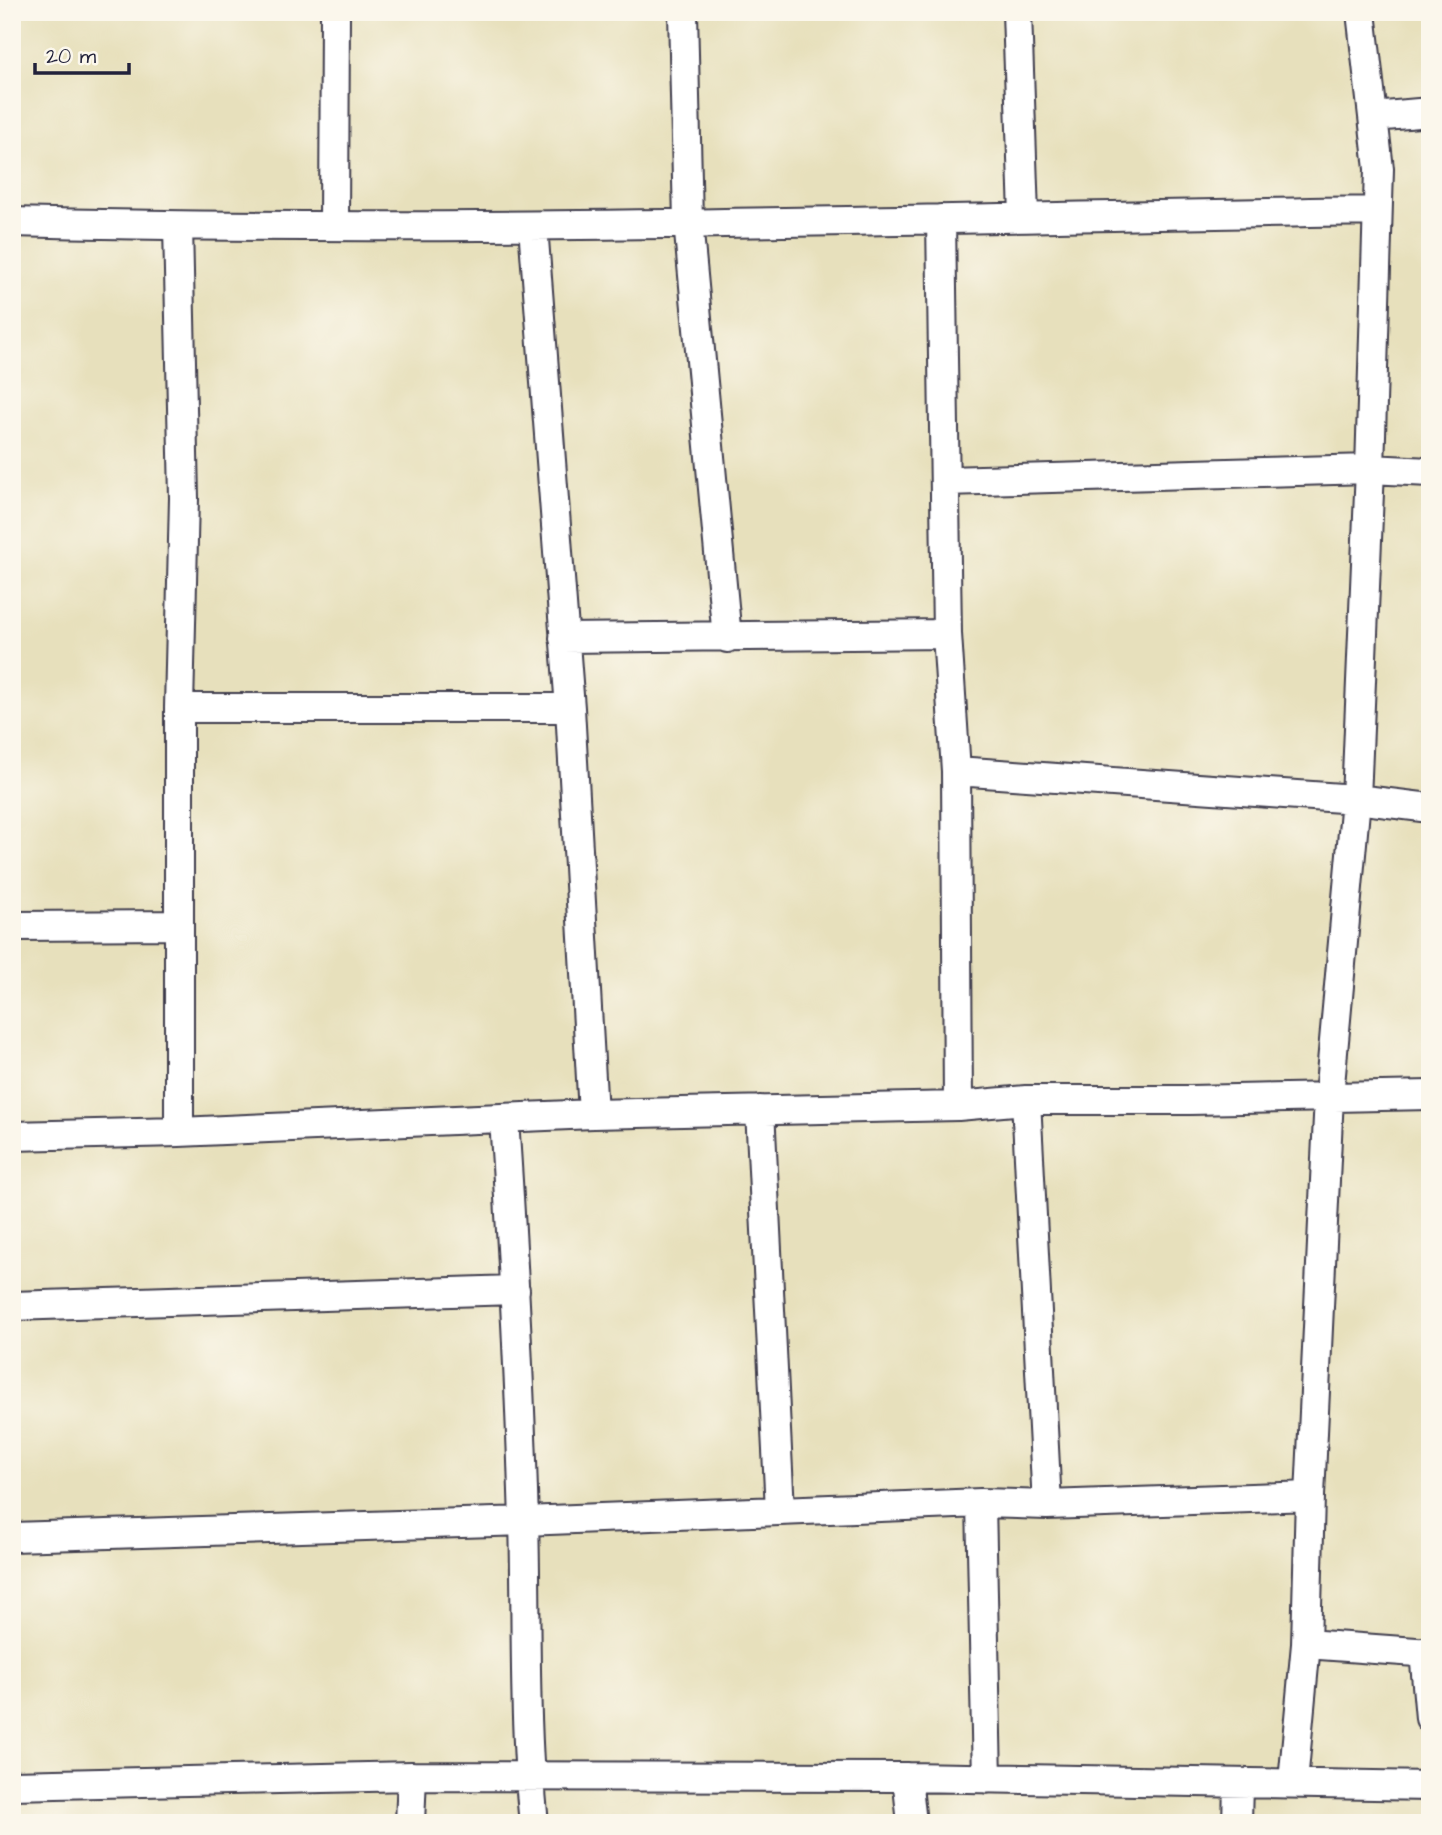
<svg xmlns="http://www.w3.org/2000/svg" width="1442" height="1835" font-family="'Architects Daughter',sans-serif">
	<rect width="100%" height="100%" fill="#fbf7ec"/>
	<filter id="ink" filterUnits="userSpaceOnUse"><feTurbulence type="fractalNoise" baseFrequency=".0143" numOctaves="2"/><feDisplacementMap in="SourceGraphic" scale="14" xChannelSelector="R" yChannelSelector="G"/><feConvolveMatrix kernelMatrix="1 2 1 2 8 2 1 2 1" color-interpolation-filters="sRGB"/></filter>
	<filter id="wash" filterUnits="userSpaceOnUse"><feTurbulence type="fractalNoise" baseFrequency=".00686" numOctaves="4" result="noise"/><feDisplacementMap in="SourceGraphic" scale="28" xChannelSelector="R" yChannelSelector="G"/><feGaussianBlur stdDeviation="1.57" result="paint"/><feColorMatrix in="noise" values="0 0 0 0 0 0 0 0 0 0 0 0 0 0 0 0 0 1.4 0 .05"/><feComposite in="paint" operator="in"/></filter>
	<g filter="url(#wash)">
		<rect width="100%" height="100%" fill="#e7e0bc"/>
	</g>
	<g filter="url(#ink)">
		<g fill="none" stroke-linecap="round" stroke-linejoin="round">
			<defs>
				<path id="street" d="M683 12 688 222 727 638
					M1017 12 1024 216
					M1374 117 1430 112
					M941 219 947 634 956 771 958 1106
					M12 222C467 234 923 218 1377 211
					M178 226 184 498 179 708V1132
					M334 226 335 12
					M533 226 570 708 593 1114
					M945 481 1370 469 1430 472
					M564 638 947 634
					M179 708H570
					M956 771 1356 799 1430 808
					M12 926 179 925
					M1026 1100 1047 1505
					M760 1110 780 1510
					M504 1119C513 1253 520 1387 524 1521 527 1622 523 1723 534 1823
					M12 1136 179 1132 593 1114 958 1106 1026 1100H1190L1430 1095
					M12 1306 515 1290
					M981 1503 987 1779
					M12 1537 524 1521 981 1503 1047 1505 1310 1496
					M1306 1644 1430 1653
					M1424 1652 1430 1718
					M907 1777 912 1823
					M1293 1782 1306 1644 1310 1496 1329 1096 1356 799 1370 469 1379 169 1361 12
					M12 1785 412 1776 907 1777 1430 1786
					M410 1823 412 1776
					M1237 1823 1238 1784"/>
			</defs>
			<use href="#street" stroke="#403e4e" stroke-width="32"/>
			<use href="#street" stroke="#fff" stroke-width="28"/>
		</g>
	</g>
	<rect width="1442" height="1835" fill="none" stroke="#fbf7ec" stroke-width="42"/>
	<path d="M35 63v10h94v-10" fill="none" stroke="#22223b" stroke-width="3.5"/>
	<text x="46" y="63" font-size="21" fill="#22223b" stroke="#fbf7ec" stroke-width="5" paint-order="stroke">20 m</text>
</svg>
